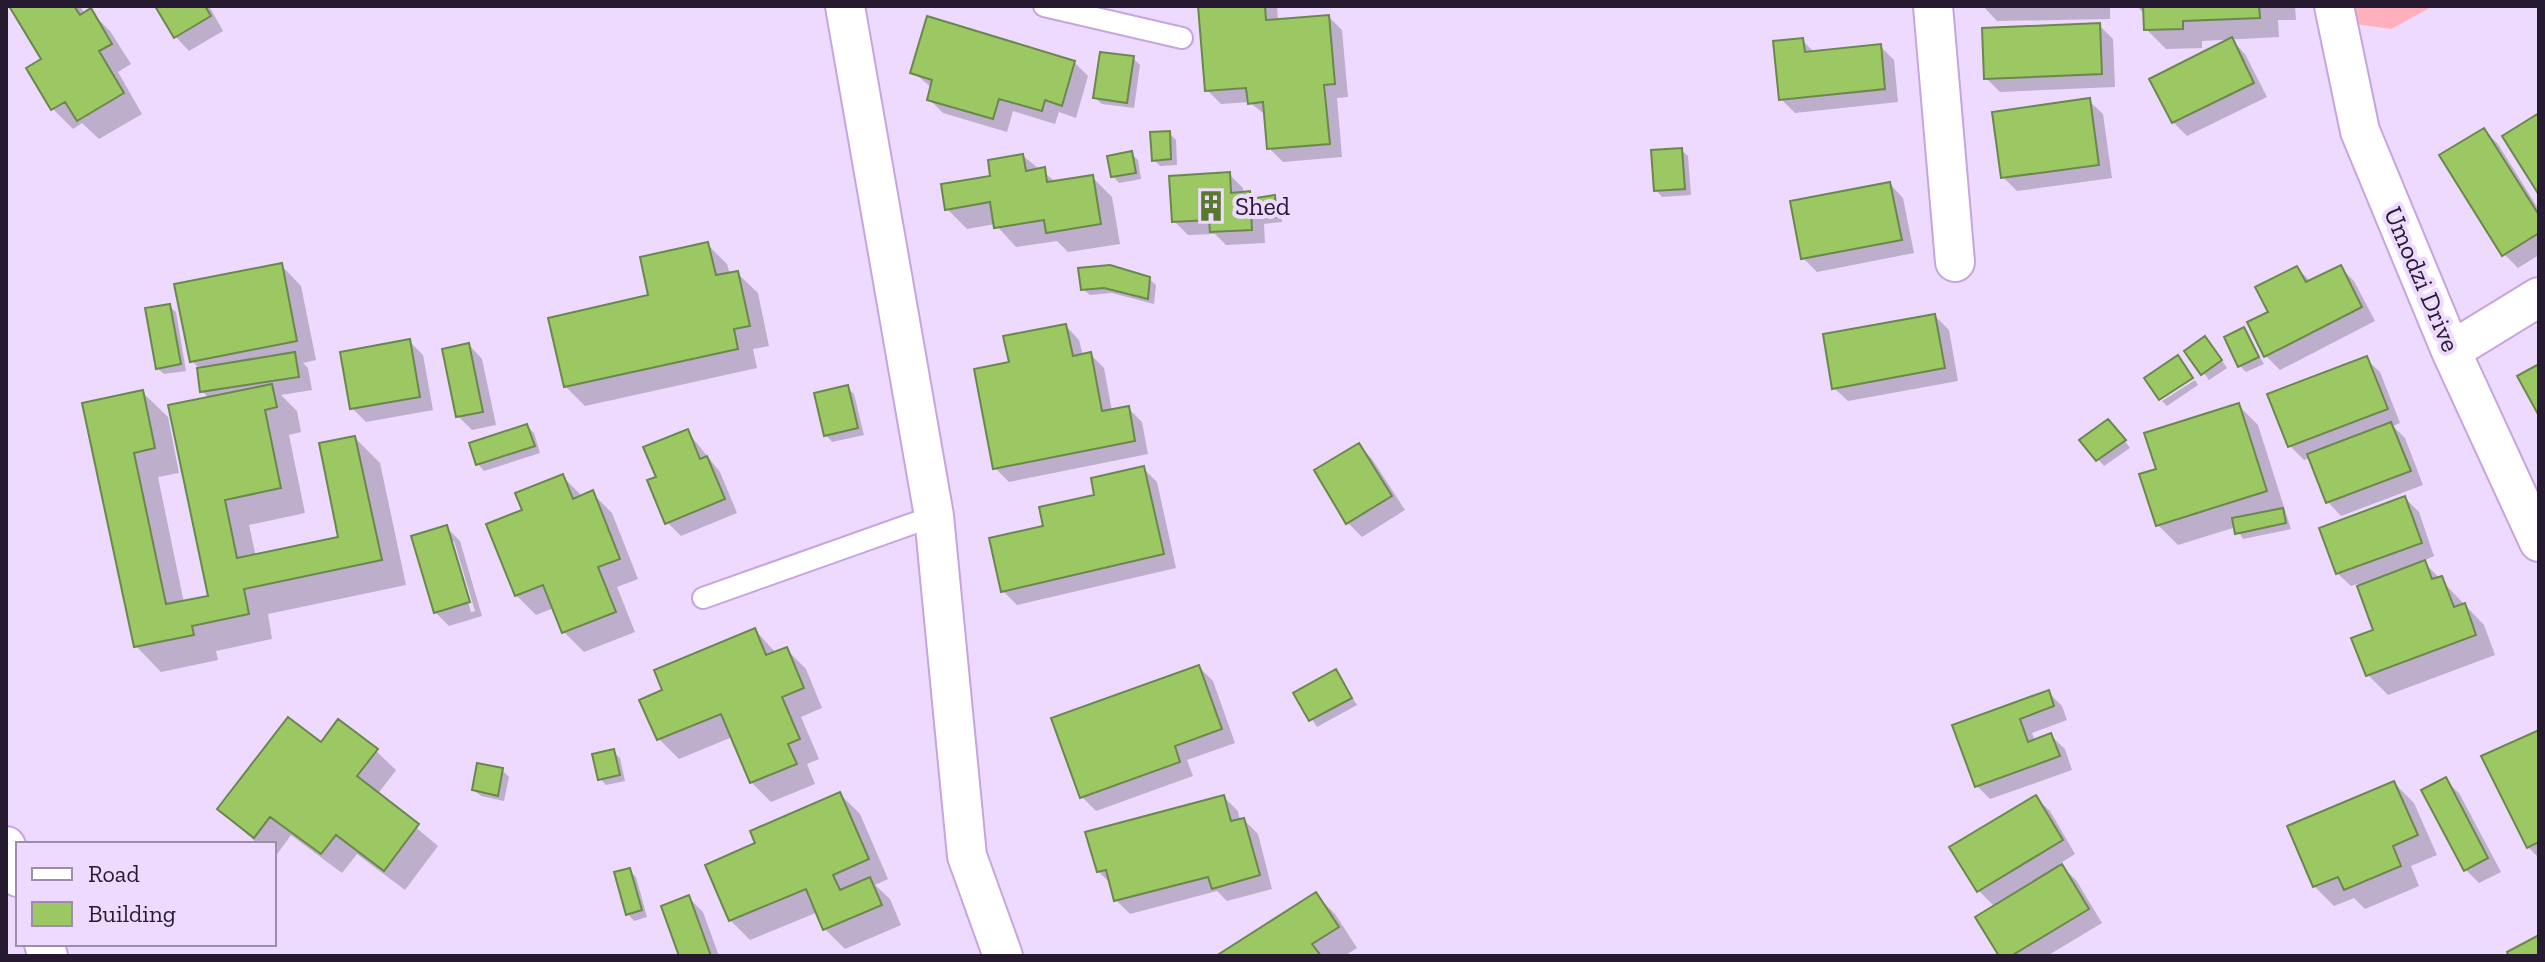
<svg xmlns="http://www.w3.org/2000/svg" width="2545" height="962" font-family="'Zilla Slab',serif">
	<rect width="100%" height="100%" fill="#eddafe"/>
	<path fill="#ffb0bc" d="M2349 6H2433L2391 29 2356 24Z"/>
	<path fill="#0003" fill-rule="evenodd" d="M13 6H80L85 14 90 11 110 31 131 64 118 72 142 114 99 139 82 123 73 129 53 109 44 60Z
		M157 6H209L223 31 189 51 176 37Z
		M1200 6H1277L1278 21 1329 17 1342 30 1348 97 1337 98 1342 157 1283 162 1269 148 1267 116 1249 102 1221 104 1207 90Z
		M1983 6H2110V19L1997 21Z
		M2137 6H2295L2296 20H2278L2279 37 2202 41V48L2166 49 2146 29 2145 15Z
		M2099 25 2113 39 2115 87 2000 92 1986 78Z
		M1802 40 1815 53 1880 46 1894 60 1898 102 1795 113 1781 99Z
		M2232 40 2245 54 2267 97 2187 136 2173 122Z
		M1133 58 1140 65 1134 108 1102 104 1095 98Z
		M1074 62 1088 76 1076 118 1059 112 1055 124 1013 111 1007 132 943 113 929 99 932 88 913 72Z
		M2089 101 2103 114 2112 178 2017 191 2003 177Z
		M2484 130 2498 144 2539 210V255L2518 268 2504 254Z
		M1169 133 1176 140 1177 165 1160 166 1154 160Z
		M1681 150 1688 156 1691 195 1662 197 1656 190Z
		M1131 153 1138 160 1141 179 1119 183 1113 176Z
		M1023 156 1057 183 1092 177 1112 197 1120 244 1068 252 1057 241 1016 247 995 224 967 229 947 209Z
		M1229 174 1243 188V194L1255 200 1274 198 1281 204 1282 222 1264 224 1265 243 1226 245 1215 234 1188 235 1174 221Z
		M1890 184 1903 198 1914 253 1817 272 1803 258Z
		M707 244 727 264 730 275 737 273 758 293 769 346 753 349 757 368 585 406 565 386 650 297Z
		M281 265 301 286 316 360 303 363 308 368 312 390 281 395 297 411 301 432 289 435 305 513 249 525 256 557 341 539 355 438 380 463 406 585 268 614 272 639 216 651 218 660 161 672 136 646 84 404 142 392 168 417 179 473 158 477 184 603 210 597V399L202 391 199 368 192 361Z
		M2340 267 2354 281 2375 321 2280 370 2266 356 2271 313 2297 268 2311 282Z
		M1149 279 1156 285 1154 304 1112 293 1090 295 1083 289Z
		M169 306 176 312 186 371 164 374 157 368Z
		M1935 316 1949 330 1958 381 1848 401 1834 388Z
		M1066 326 1079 340 1083 356 1090 354 1104 368 1112 411 1128 408 1142 422 1148 454 1009 482 995 468 1011 364Z
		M2244 330 2264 364 2246 372 2240 366Z
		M409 341 423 355 433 410 366 422 352 408Z
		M469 345 482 359 496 425 472 430 458 416Z
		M2211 345 2227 368 2209 380 2187 351Z
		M2366 359 2380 372 2400 423 2393 426 2405 438 2423 485 2341 516 2328 502 2310 458 2304 460 2290 446 2270 396Z
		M2195 380 2198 385 2167 406 2162 401Z
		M847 388 854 394 864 435 832 442 826 435Z
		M2238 405 2258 425 2291 529 2243 539 2236 527 2178 545 2158 525V470Z
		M527 426 534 433 540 453 484 471 478 464Z
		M2115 428 2130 448 2104 466 2082 441Z
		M687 431 720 472 737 513 681 536 667 522 658 478Z
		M1359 445 1372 459 1405 510 1362 537 1348 523 1316 471Z
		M1143 468 1157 482 1176 568 1017 605 1003 591 1046 527Z
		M562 476 583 497 592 493 612 513 638 579 617 587 635 632 584 652 564 632 554 608 536 615 516 595 525 511Z
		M2405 498 2419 512 2434 556 2423 561 2484 625 2495 655 2388 695 2368 675 2375 631 2358 584 2351 586 2337 573Z
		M447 528 460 541 482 616 449 626 435 612ZM450 541H454L475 611 471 612Z
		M755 630 776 653 786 649 806 669 822 708 801 717 819 759 807 764 815 784 771 802 751 782 732 737 679 759 659 739 665 691Z
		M1199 667 1213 681 1235 743 1187 760 1193 776 1096 811 1082 797Z
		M1336 671 1357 705 1317 727 1296 694Z
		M2048 692 2062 706 2067 720 2032 733 2035 741 2051 736 2065 749 2072 770 1990 799 1977 786 1955 727Z
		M2539 732V858L2528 847Z
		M376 751 396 770 377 795 438 846 405 890 357 854 342 873 291 835 275 857 274 844H258L219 809Z
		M613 752 620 758 625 781 606 785 600 778Z
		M502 770 509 777 504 801 481 796 474 790Z
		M2445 780 2459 793 2501 872 2479 883 2465 869Z
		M2394 783 2414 803 2437 855 2411 866 2419 886 2365 909 2354 898 2334 906 2314 886Z
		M840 794 860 814 888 879 875 885 890 899 901 925 845 949 825 929 818 912 750 940 730 920 758 844Z
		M1224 797 1238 811 1240 821 1244 820 1258 834 1272 889 1227 901 1217 891 1130 914 1116 900 1112 885 1098 871Z
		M2036 798 2050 811 2075 854 2059 864 2076 880 2102 923 2047 956H2001L1995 907 1978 890Z
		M629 870 636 877 647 917 634 921 628 914Z
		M1315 894 1335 914 1357 948 1344 956H1220Z
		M689 898 703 912 719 956H681Z"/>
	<path fill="#9cc864" stroke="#6c874d" stroke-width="2" d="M9 6H74L80 15 91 8 112 44 99 51 124 93 77 121 65 102 51 110 26 68 41 59Z
		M155 6H205L211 16 174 38Z
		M1198 6H1265L1266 20 1329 15 1335 84 1324 85 1330 144 1267 149 1263 102 1248 104 1246 88 1205 91Z
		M2143 6H2259L2260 18 2183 21V29L2144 30Z
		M927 16 1075 61 1062 106 1045 100 1042 111 999 99 993 119 927 100 932 80 910 73Z
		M2100 23 2102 74 1984 79 1982 28Z
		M2232 37 2254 83 2172 123 2149 79Z
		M1803 38 1805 52 1881 44 1885 89 1779 100 1773 41Z
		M1100 52 1134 56 1127 103 1093 98Z
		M2090 98 2099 165 2001 178 1992 112Z
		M2539 113V195L2502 136Z
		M2484 128 2539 215V233L2502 256 2439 155Z
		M1170 131 1171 159 1152 161 1150 132Z
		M1682 148 1685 189 1654 191 1651 150Z
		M1132 151 1136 173 1111 177 1107 156Z
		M1023 154 1026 171 1045 167 1047 182 1093 175 1101 224 1046 233 1044 220 994 228 990 202 945 210 941 184 990 176 988 160Z
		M1230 172 1231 193 1250 191 1252 230 1210 232 1209 220 1172 222 1169 176Z
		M1890 182 1902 240 1801 259 1790 201Z
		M1275 195 1277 217 1257 218 1255 198Z
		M708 242 716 275 738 271 750 326 734 329 738 349 564 387 548 318 648 295 640 257Z
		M282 263 297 341 190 362 174 284Z
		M1110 265 1150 277 1148 299 1104 288 1081 290 1078 268Z
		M2341 265 2362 307 2264 357 2247 322 2268 312 2255 287 2297 266 2306 282Z
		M170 304 181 364 156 369 145 308Z
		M1935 314 1945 368 1832 389 1823 334Z
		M1066 324 1073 356 1091 352 1102 411 1129 406 1135 441 993 469 974 369 1009 362 1003 336Z
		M2244 327 2259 357 2238 367 2224 337Z
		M2205 336 2222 360 2201 375 2184 351Z
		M410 339 420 397 350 409 340 352Z
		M469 343 483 412 456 417 442 349Z
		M295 352 299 377 200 392 197 368Z
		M2178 355 2193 378 2159 400 2144 378Z
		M2367 356 2388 409 2288 447 2267 394Z
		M2539 364V416L2517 376Z
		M272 384 277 407 265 410 281 488 225 500 237 558 338 537 319 443 355 436 382 560 244 589 249 614 192 626 194 635 134 647 82 403 143 390 155 448 134 453 166 604 208 596 168 405Z
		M848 385 858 428 824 436 814 393Z
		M2239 403 2267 491 2156 526 2139 474 2156 469 2144 433Z
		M2108 419 2126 440 2096 461 2079 440Z
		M2391 422 2411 471 2326 503 2307 454Z
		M527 424 535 446 476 465 469 443Z
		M688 429 700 459 707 456 725 499 665 524 647 480 656 477 643 447Z
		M1359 443 1392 496 1346 524 1314 470Z
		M1144 466 1164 554 1001 592 989 538 1043 526 1039 507 1094 495 1091 478Z
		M563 474 573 499 593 490 620 559 598 567 616 612 562 633 543 585 515 596 486 524 522 510 515 493Z
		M2405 496 2422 543 2336 574 2319 528Z
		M2283 508 2286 523 2235 534 2232 518Z
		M447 525 470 602 434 613 411 536Z
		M2425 560 2432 579 2442 576 2454 607 2465 603 2476 635 2366 676 2351 638 2373 630 2357 586Z
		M755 628 766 655 787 647 804 688 782 697 800 739 788 744 797 764 750 783 721 714 657 740 639 700 662 690 654 670Z
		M1199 665 1222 729 1175 746 1180 762 1080 798 1051 718Z
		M1336 669 1352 698 1309 721 1293 693Z
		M2049 690 2054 706 2020 719 2028 742 2051 733 2060 756 1975 787 1952 725Z
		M288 717 321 742 338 719 378 749 357 776 419 824 384 871 336 835 321 854 270 817 254 838 217 809Z
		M2539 730V842L2527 848 2481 756Z
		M614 749 620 775 598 780 592 754Z
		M477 763 503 768 498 796 472 790Z
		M2446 777 2488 858 2464 871 2421 790Z
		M2394 781 2418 835 2393 846 2401 866 2344 890 2338 877 2313 887 2287 826Z
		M840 792 869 859 833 875 840 890 870 877 882 905 823 930 806 889 729 921 705 865 755 843 750 831Z
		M1224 795 1231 821 1244 818 1260 875 1212 889 1208 877 1114 901 1106 870 1097 872 1085 832Z
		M2036 795 2063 840 1977 892 1949 847Z
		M2062 864 2089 909 2011 956H1999L1975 917Z
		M630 868 642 910 626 915 614 872Z
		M1316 892 1339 927 1312 944 1321 956H1216Z
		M689 895 711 956H679L661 906Z
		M2539 935V956H2509L2507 952Z"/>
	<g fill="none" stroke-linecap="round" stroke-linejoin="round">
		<defs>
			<path id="service" d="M1044 6 1182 38
				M703 598 934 516"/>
			<path id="minor" d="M845 6 934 516 967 856 1003 956
				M1933 6 1955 262
				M2334 6 2360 131 2451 351 2539 542
				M2451 351 2539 297
				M6 846 18 877
				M44 944 48 956"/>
		</defs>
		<use href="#service" stroke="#c5a5e0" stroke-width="24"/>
		<use href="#minor" stroke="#c5a5e0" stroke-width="42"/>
		<use href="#service" stroke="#fff" stroke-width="20"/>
		<use href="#minor" stroke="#fff" stroke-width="38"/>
	</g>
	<defs>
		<symbol id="building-bare" viewBox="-9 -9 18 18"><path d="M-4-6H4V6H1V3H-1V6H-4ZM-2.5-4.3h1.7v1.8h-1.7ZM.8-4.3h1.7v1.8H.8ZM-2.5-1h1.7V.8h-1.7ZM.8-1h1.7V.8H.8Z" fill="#59782f" stroke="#eddafe" stroke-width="2.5" paint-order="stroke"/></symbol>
	</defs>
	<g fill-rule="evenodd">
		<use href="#building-bare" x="1189" y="184" width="44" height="44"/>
	</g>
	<g text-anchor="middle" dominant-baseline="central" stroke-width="8" stroke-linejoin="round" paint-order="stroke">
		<g font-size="26" fill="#261a30" stroke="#eddafe" text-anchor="start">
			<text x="1235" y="206">Shed</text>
		</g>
		<g font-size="26" fill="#261a30" stroke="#eddafe">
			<text transform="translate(2422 279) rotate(67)">Umodzi Drive</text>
		</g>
	</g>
	<rect width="2545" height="962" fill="none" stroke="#261a30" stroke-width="16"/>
	<rect x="16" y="842" width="260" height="104" fill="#eddafe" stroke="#9d8dac" stroke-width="2"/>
	<rect x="32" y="868" width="40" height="12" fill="#ffffff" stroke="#9d8dac" stroke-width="2"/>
	<text x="88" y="882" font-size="24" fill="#261a30">Road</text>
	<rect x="32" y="902" width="40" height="24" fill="#9cc864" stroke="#9d8dac" stroke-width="2"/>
	<text x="88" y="922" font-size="24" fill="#261a30">Building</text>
</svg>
